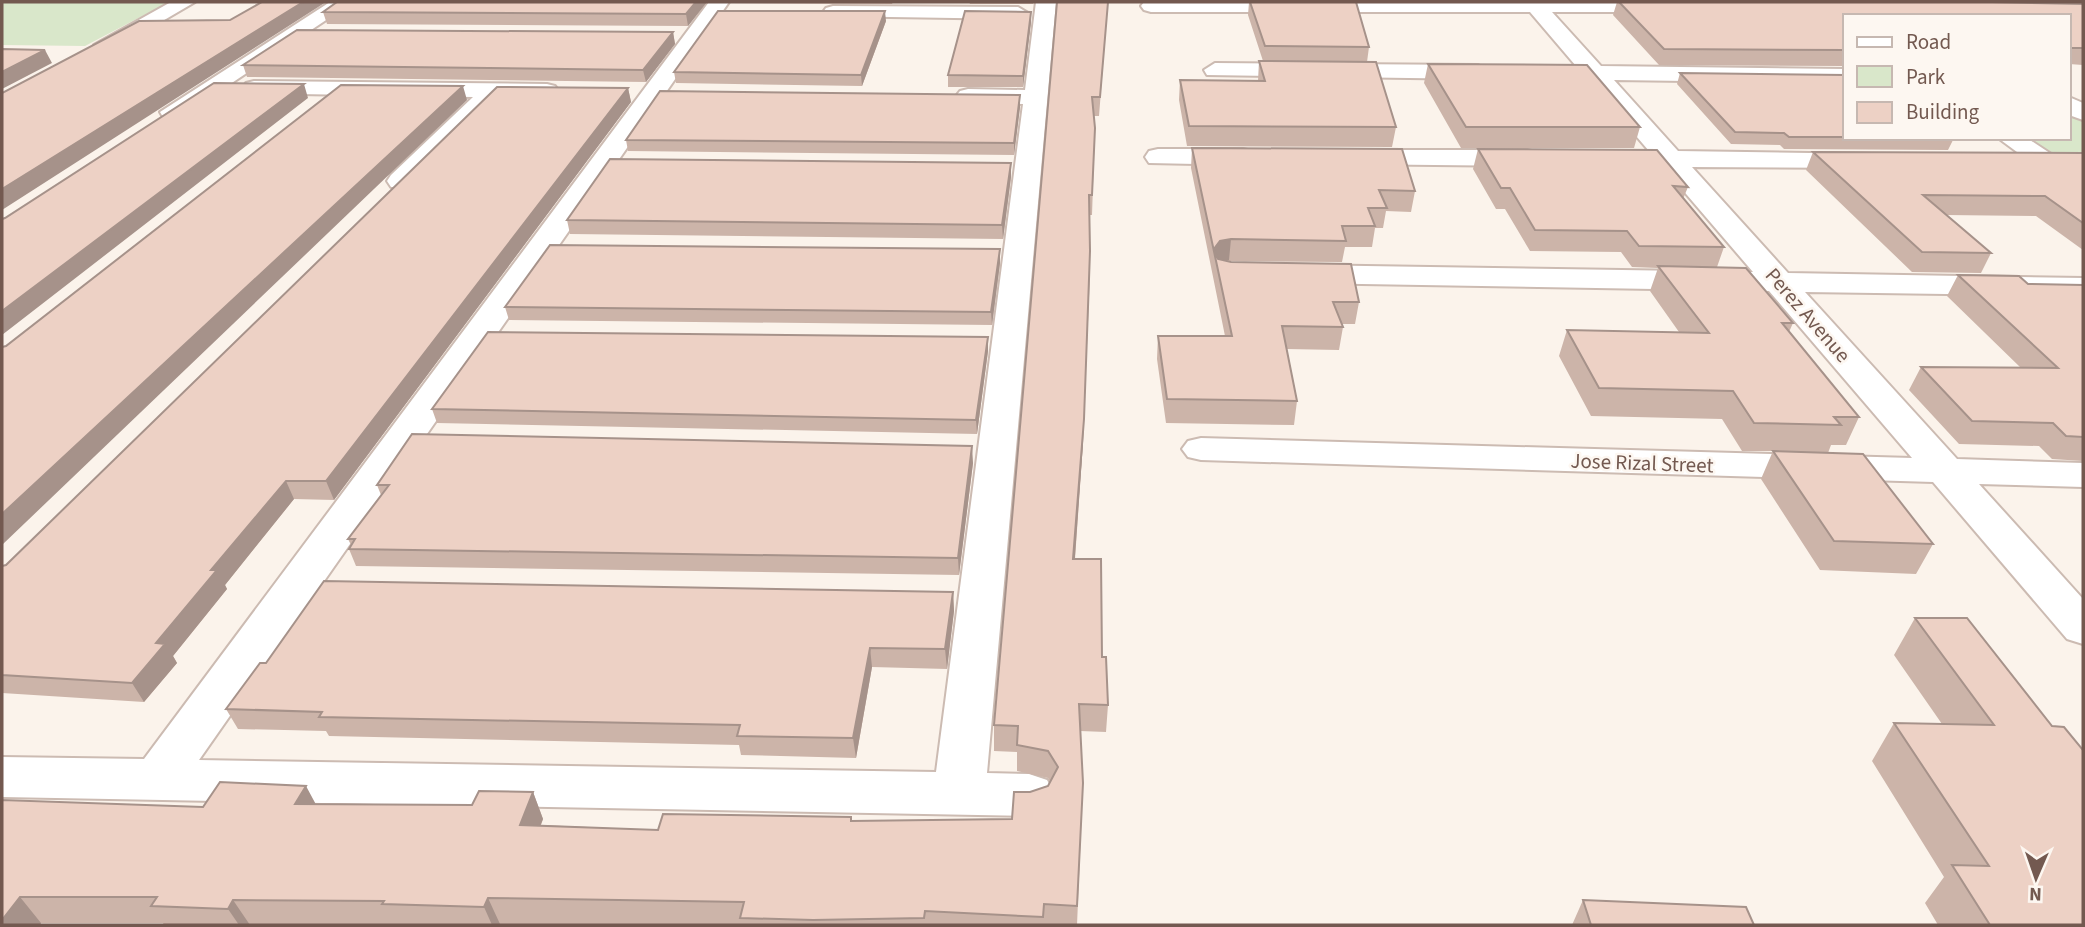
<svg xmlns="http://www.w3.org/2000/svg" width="2085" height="927" font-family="'Source Sans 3',sans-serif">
	<rect width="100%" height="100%" fill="#fbf3eb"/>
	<path fill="#d9e7ca" d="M2 2H169L85 46 2 45Z
		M2069 113 2083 122V154L2046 153 2025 138H2069Z"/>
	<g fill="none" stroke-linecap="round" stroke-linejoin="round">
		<defs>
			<path id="street" d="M171 2H195L113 50H97L94 45Z
				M330 2H353L181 117H163L160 112Z
				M709 2H729L199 760 936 772 1023 104 968 103 960 101 956 96 960 91 968 89 1025 90 1036 2H1056L987 773 1029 774 1047 780 1055 795 1047 810 1029 816 2 797V757L144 759Z
				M1144 2H1674L1677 6 1667 12H1552L1601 66 1845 69V83L1614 80 1678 151 1872 154 1876 160 1872 166 1863 168 1692 167 1788 273 2083 278V296L1805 292 1957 459 2083 463V487L1979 484 2083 599V644L2067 639 1933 482 1201 460 1188 457 1182 449 1188 441 1201 438 1912 458 1769 291 1302 283 1291 281 1287 274 1291 267 1302 265 1753 272 1663 167 1602 165 1598 159 1602 153 1649 151 1588 80 1569 78 1566 73 1576 66 1530 12H1151L1144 10 1141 6Z
				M833 6 1018 7 1028 13 1018 19 826 16 823 12 826 8Z
				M1215 63 1478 65 1489 72 1478 79 1207 75 1204 70Z
				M254 81 547 84 555 86 559 91 555 96 500 98 411 187H391L387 181 391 175 473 97 246 93 242 88 246 83Z
				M2069 97 2083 103V120L2069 115Z
				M1998 138H2027L2083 175V195L2073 193Z
				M1158 149H1243L1252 151 1256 157 1252 163 1243 165 1149 163 1145 157 1149 151Z
				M1352 150H1527L1536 152 1540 158 1536 164 1527 166 1343 164 1339 158 1343 152Z"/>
		</defs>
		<use href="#street" stroke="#ccbbb2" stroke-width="4"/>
		<use href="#street" fill="#fff" fill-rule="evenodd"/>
	</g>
	<path fill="#ccb4a9" d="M337 2H707L688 26 327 24 323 12Z
		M730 2H893L892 4 731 3Z
		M969 2H1034L1033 4H970Z
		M1057 2H1108L1099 116H1094L1095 128 1092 215H1089L1090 273 1083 443 1075 559 1102 657 1108 705 1106 732 1080 731 1083 783 1077 925H575L500 924 499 925H164L163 923H41L2 925V800L203 807 316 804 472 805 533 792 543 819 541 825 658 830 851 817 852 821 1012 819 1030 792 1048 786 1050 782 1048 778 1017 771V752L994 751V725Z
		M1249 2 1369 47 1367 62 1396 127 1392 147 1187 146 1179 100 1180 80 1258 81 1259 61H1263L1248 15Z
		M1617 2H2046H2016L2083 4V65L2069 64V16H1845V66L1659 65 1613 15Z
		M1031 12V22L1023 87H948V75Z
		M886 21 862 86 676 83 674 72Z
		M673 32 675 44 646 82 247 77 243 65Z
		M1428 64 1640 127 1634 148H1461L1424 83Z
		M1680 73 1845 75V138H1954L1948 150 1784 149 1780 145 1731 144 1677 84Z
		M628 88 631 102 334 500 294 499 225 585 227 589 173 656 177 663 144 702 2 693V566L6 565Z
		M1020 95V107L1014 155 628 151 626 140Z
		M1192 148 1415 191 1411 212 1386 211 1383 228H1375L1372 247H1345L1342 262 1226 261 1359 302 1355 324H1342L1343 327 1339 350 1287 349 1297 401 1294 425 1166 423 1157 359 1158 336H1225L1191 168Z
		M1478 149 1688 187 1683 199 1724 247 1717 267 1793 323 1789 332 1859 417 1846 445H1831L1828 453 1933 544 1916 574 1820 570 1761 479 1773 451H1742L1722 419 1591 416 1559 356 1567 330 1679 332 1650 291 1658 268 1632 267 1621 252 1530 251 1505 209H1496L1473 169Z
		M1813 152 2083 153V250L2036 216 1946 215 1991 253 1981 273 1912 272 1806 170Z
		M1011 177 1003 239 570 234 567 220Z
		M1000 249V263L992 325 509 320 505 307Z
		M1958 275 2028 284 2083 285V461L2052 459 2039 446 1959 444 1909 390 1921 367 2021 368 1947 296Z
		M988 337V351L977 434 437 423 432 409Z
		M973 463 959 575 356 566 349 549 351 545 348 539 381 495 377 485Z
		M953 592 954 611 947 669 872 667 856 758 741 755 739 745 329 736 326 731 238 729 226 709 266 663Z
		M1915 618H1967L2083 925H1938L1925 903 1944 877 1872 761 1894 723 1942 724 1894 655Z
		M1583 900 1754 925H1572Z"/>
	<path fill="#a6928a" d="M303 2H326L2 210V189Z
		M696 2H707L688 26 686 14Z
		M885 11 886 21 862 86 861 75Z
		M1031 12V22L1023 87V76Z
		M673 32 675 44 646 82 643 70Z
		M45 50 52 63 2 89V72Z
		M304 84 308 98 2 335V311Z
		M463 86 467 100 2 545V514Z
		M628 88 631 102 334 500 326 481Z
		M1020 95V107L1014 155V143Z
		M1011 163V177L1003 239 1002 225Z
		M1231 239 1229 260 1218 262 1214 250 1220 241Z
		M1000 249V263L992 325 991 312Z
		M1090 251 1083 443 1073 584V559Z
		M988 337V351L977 434 976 420Z
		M972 446 973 463 959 575 958 558Z
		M286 481 294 499 225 585 227 589 173 656 177 663 144 702 132 683 156 643 211 570Z
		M953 592 954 611 947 669 945 649Z
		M870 648 872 667 856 758 853 738Z
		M306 786 320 812 295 804Z
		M533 792 543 819 530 851 520 825Z
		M20 897 41 923 40 925H2V920Z
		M488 898 500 924 499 925H492L484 907Z
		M233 900 250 925H239L228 909Z"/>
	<path fill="#edd1c5" stroke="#a6928a" stroke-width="2" d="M262 2H303L2 189V93L139 21 230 20Z
		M337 2H696L686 14 323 12Z
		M1057 2H1108L1100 97H1092L1095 128 1092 195H1089L1090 251 1084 419 1073 559H1101L1102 657H1106L1108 705 1079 704 1083 783 1077 906 1044 904 1043 917 925 911 924 918 813 920 740 918 744 902 488 898 484 907 382 904 384 901 233 900 228 909 151 906 157 897H20L2 920V800L203 807 220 782 306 786 295 804 472 805 479 791 533 792 520 825 658 830 663 814 851 817V821L1012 819 1014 792H1030L1048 786 1058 767 1048 751 1017 745 1018 726 994 725Z
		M1250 2H1356L1369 47 1265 46Z
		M1619 2H1992L2083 4V48H2069V16H1845V50L1664 49Z
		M718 11H885L861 75 674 72Z
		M965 11 1031 12 1023 76 948 75Z
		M297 30 673 32 643 70 243 65Z
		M2 49 45 50 2 72Z
		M1259 61 1376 62 1396 127 1189 126 1180 80 1265 81Z
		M1428 64 1587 65 1640 127H1466Z
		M1680 73 1845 75V137H1789L1784 133 1735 132Z
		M214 83 304 84 2 311V219L5 218Z
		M341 85 463 86 2 514V347L6 346Z
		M497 87 628 88 326 481H286L211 570H217L156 643 165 644 132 683 2 675V566L6 565Z
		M660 91 1020 95 1014 143 626 140Z
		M1192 148 1402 149 1415 191 1379 190 1387 208H1368L1375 226H1342L1346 241 1231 239 1220 241 1214 249 1218 259 1231 262 1351 264 1359 302H1333L1343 327 1282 326 1297 401 1167 399 1158 336H1232Z
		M1478 149 1657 150 1688 187 1673 186 1724 247 1639 246 1627 231 1535 230 1510 188H1501Z
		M1813 152 2083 153V223L2045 196 1923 195 1991 253 1922 252Z
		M610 159 1011 163 1002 225 567 220Z
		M550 245 1000 249 991 312 505 307Z
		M1658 266 1746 268 1793 323H1782L1859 417H1834L1841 425 1754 423 1733 391 1599 388 1567 330 1709 333Z
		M1958 275 2019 276 2028 284 2083 285V437L2066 436 2053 423 1972 421 1921 367 2058 368Z
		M488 332 988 337 976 420 432 409Z
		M412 434 972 446 958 558 349 549 355 539H348L389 485H377Z
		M1773 451 1863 454 1933 544 1834 541Z
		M324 581 953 592 945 649 870 648 853 738 737 736 740 725 319 717 322 712 226 709 260 663H266Z
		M1915 618H1967L2052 726 2064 727 2083 750V925H1990L1952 865 1989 866 1894 723 1994 725Z
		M1583 900 1746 907 1754 925H1591Z"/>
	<g text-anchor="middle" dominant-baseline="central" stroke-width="5" stroke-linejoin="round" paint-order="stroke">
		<g font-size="21" fill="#735950" stroke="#fdf7f1">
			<text transform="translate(1808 315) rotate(49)">Perez Avenue</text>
			<text transform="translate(1642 463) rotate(2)">Jose Rizal Street</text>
		</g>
	</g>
	<rect width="2085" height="927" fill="none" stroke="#735950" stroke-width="7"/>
	<rect x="1843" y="14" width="228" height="126" fill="#fdf7f1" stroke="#c6b8b1" stroke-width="2"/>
	<rect x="1857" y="37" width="35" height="10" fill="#ffffff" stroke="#c6b8b1" stroke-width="2"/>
	<text x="1906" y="49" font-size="21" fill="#735950">Road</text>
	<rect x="1857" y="66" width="35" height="21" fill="#d9e7ca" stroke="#c6b8b1" stroke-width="2"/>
	<text x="1906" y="84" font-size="21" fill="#735950">Park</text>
	<rect x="1857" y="102" width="35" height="21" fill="#edd1c5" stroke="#c6b8b1" stroke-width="2"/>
	<text x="1906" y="119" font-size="21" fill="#735950">Building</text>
	<g transform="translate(2036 878) rotate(182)" stroke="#fdf7f1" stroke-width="5" paint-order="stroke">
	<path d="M0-5L12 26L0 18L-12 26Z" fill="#735950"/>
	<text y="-10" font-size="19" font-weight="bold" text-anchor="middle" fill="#735950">N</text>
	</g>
</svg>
